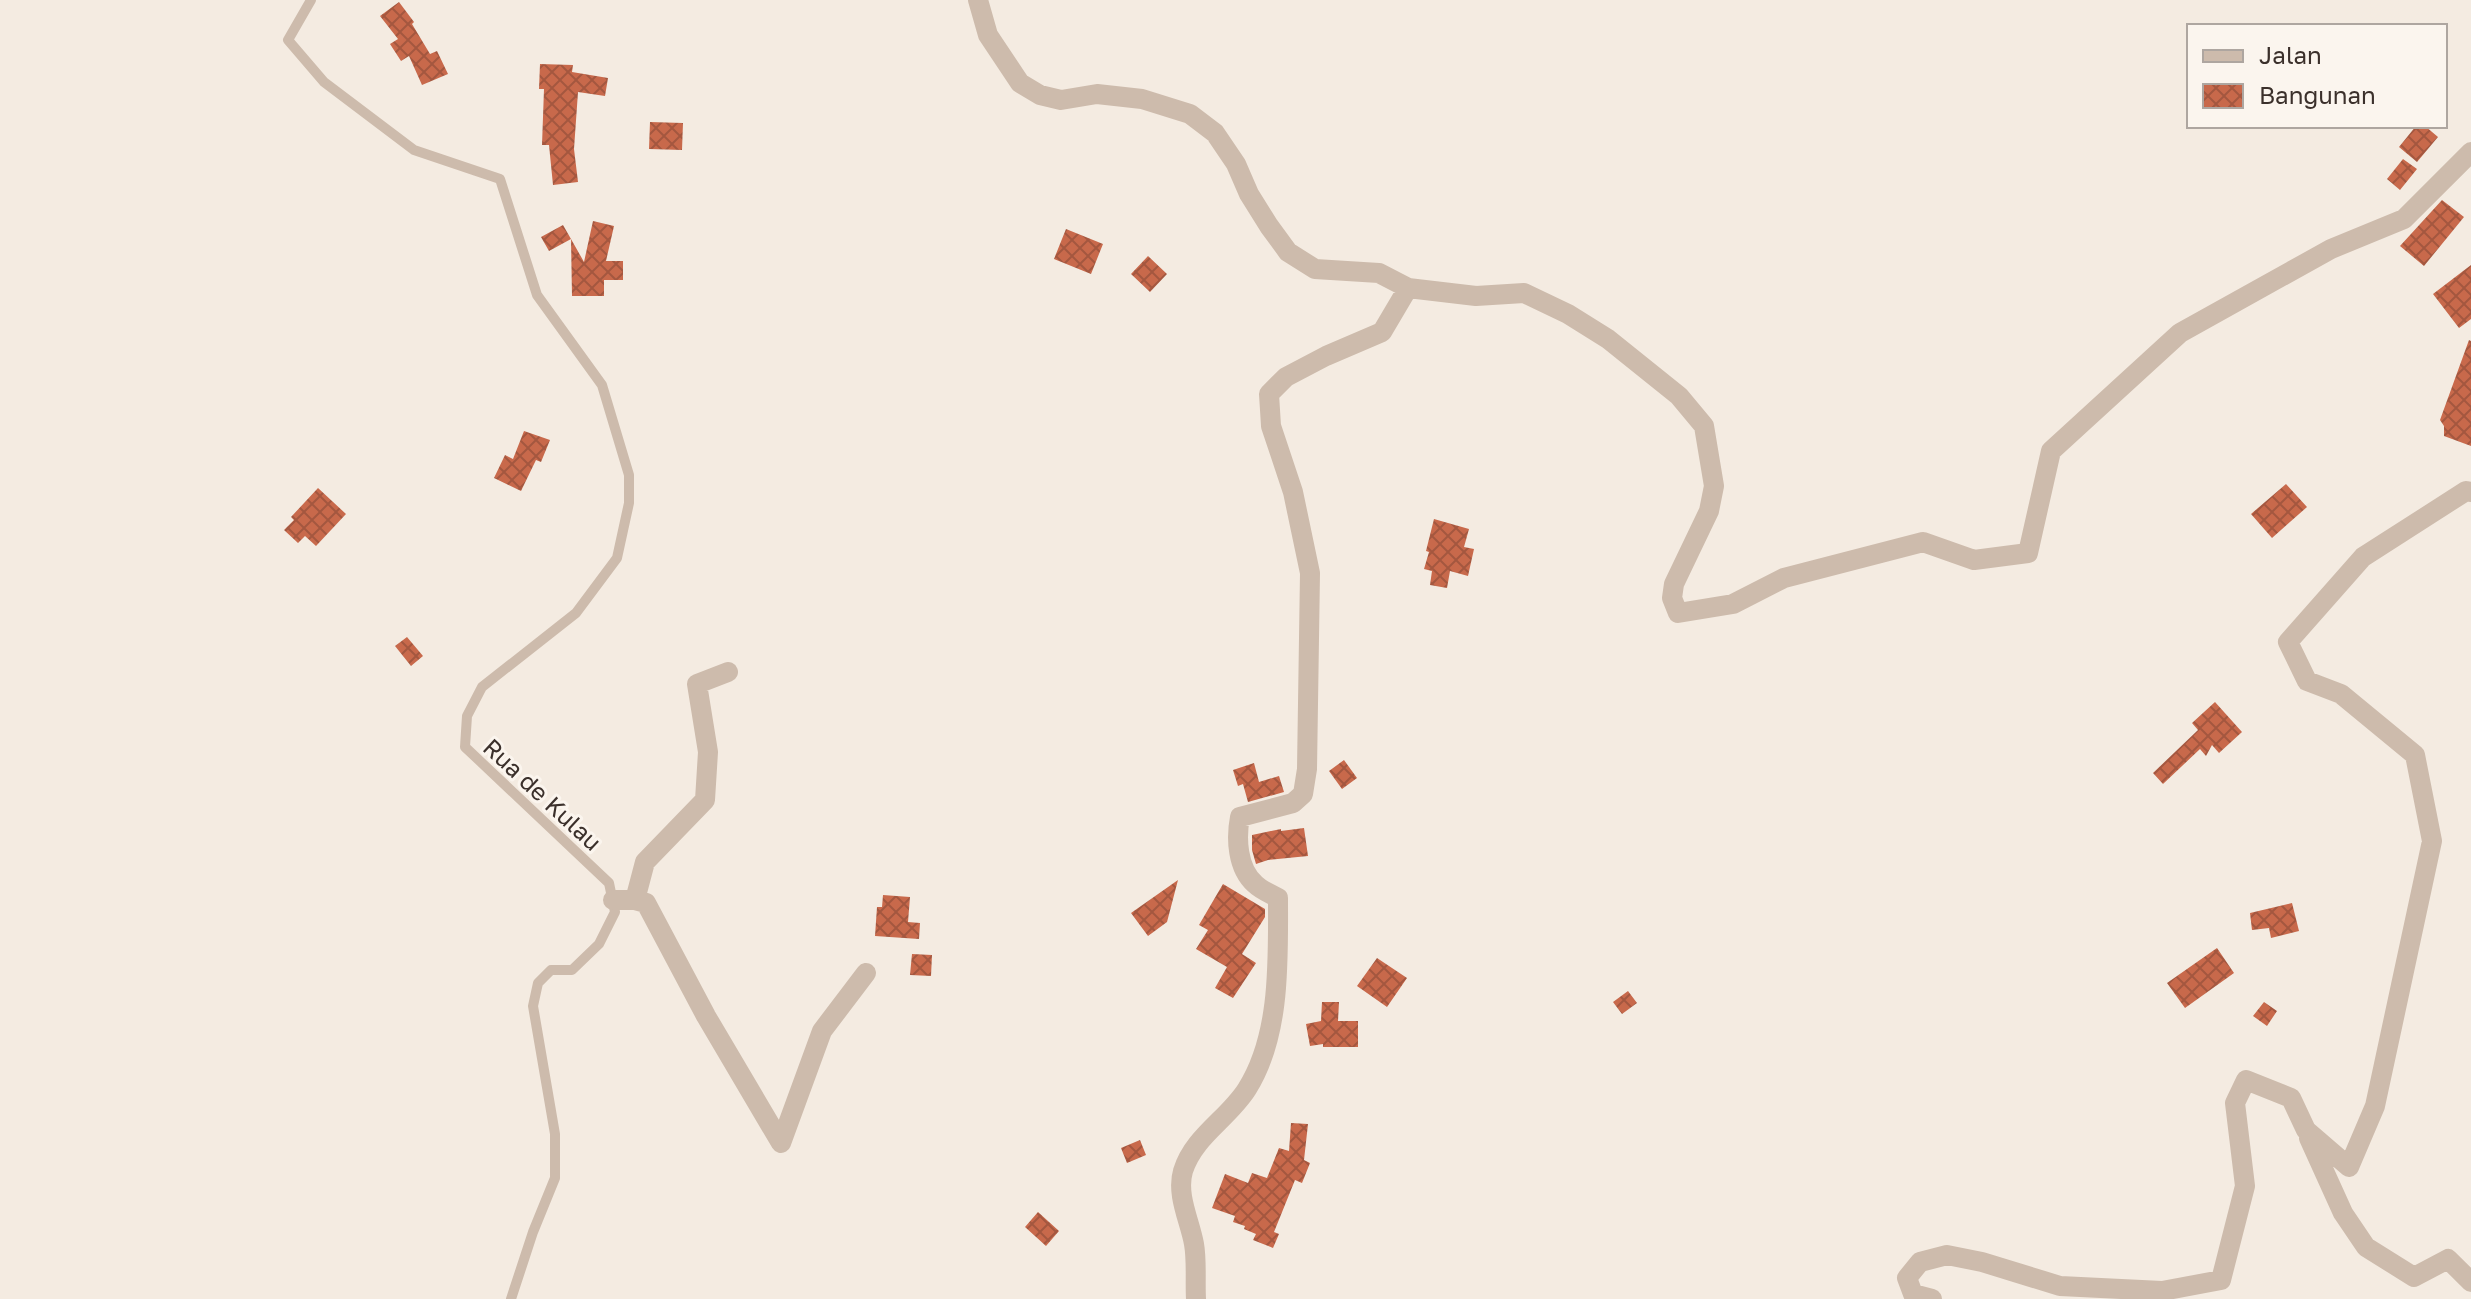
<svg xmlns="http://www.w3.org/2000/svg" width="2471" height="1299" font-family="'Golos Text',sans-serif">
	<defs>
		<pattern id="building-cross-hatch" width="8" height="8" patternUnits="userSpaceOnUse" patternTransform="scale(2)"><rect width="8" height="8" fill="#c8694b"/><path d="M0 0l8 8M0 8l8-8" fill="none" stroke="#a4573f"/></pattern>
	</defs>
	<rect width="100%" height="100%" fill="#f4ebe1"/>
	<path fill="url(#building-cross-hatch)" d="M399 2 414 22 412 24 430 54 437 51 448 74 422 85 409 56 401 61 390 44 398 39 380 16Z
		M540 64 573 65 572 72 608 78 605 96 578 92 574 149 578 182 553 185 549 145H542L544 89H539Z
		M650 122 683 123 682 150 649 149Z
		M2416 126H2425L2438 137 2417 162 2399 147Z
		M2403 159 2417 169 2400 190 2387 179Z
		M2442 200 2464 217 2424 266 2400 246Z
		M593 221 614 226 606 261H623V280H604V296H572L571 239 584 262Z
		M563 225 571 239 549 251 541 237Z
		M1066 229 1103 244 1091 274 1054 259Z
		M1148 256 1167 274 1150 292 1131 274Z
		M2471 265V319L2459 328 2433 294Z
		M2469 340 2471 341V446L2444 436V426L2440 420Z
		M524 431 550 440 541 462 536 460 521 491 494 478 505 455 513 459Z
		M2286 484 2307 507 2272 538 2251 514Z
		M318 488 346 514 316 546 305 536 298 543 284 530 294 520 291 517Z
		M1434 519 1469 529 1464 547 1474 549 1468 576 1450 571 1447 588 1430 585 1432 571 1424 569 1429 552 1426 551Z
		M407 637 423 656 411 666 395 646Z
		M2215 702 2242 732 2219 753 2212 745 2206 756 2200 749 2163 784 2153 773 2198 730 2192 723Z
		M1344 760 1357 778 1342 789 1329 771Z
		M1254 763 1259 782 1279 776 1284 792 1248 802 1243 784 1238 786 1233 770Z
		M1304 828 1308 856 1268 860 1256 864 1252 850V835L1281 829V831Z
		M1178 880 1167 922 1148 936 1131 913Z
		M1223 884 1265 909V917L1242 954 1256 963 1233 998 1215 988 1227 967 1196 949 1208 930 1199 925Z
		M883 895 910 897 908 922 920 923 919 939 875 936 877 907H882Z
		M2292 903 2299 931 2271 938 2269 928 2252 930 2250 913Z
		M2217 948 2234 973 2185 1008 2167 983Z
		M912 954 932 955 931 976 910 975Z
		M1377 958 1407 978 1387 1007 1357 986Z
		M1628 991 1637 1003 1622 1014 1613 1002Z
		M1322 1002H1339L1338 1021H1358V1047H1323V1044L1310 1046 1306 1024 1321 1021Z
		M2264 1002 2277 1011 2267 1026 2253 1016Z
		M1291 1123 1308 1124 1304 1160 1310 1163 1302 1183 1295 1180 1274 1232 1279 1234 1273 1248 1253 1240 1256 1234 1244 1229 1245 1226 1233 1222 1235 1216 1212 1208 1225 1174 1248 1183 1252 1173 1267 1178 1279 1148 1289 1151Z
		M1140 1140 1146 1155 1127 1163 1121 1148Z
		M1038 1212 1059 1231 1046 1246 1025 1227Z"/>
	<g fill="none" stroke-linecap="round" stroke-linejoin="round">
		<path stroke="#cdbbac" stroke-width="10" d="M311 0 288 40 324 82 414 150 500 179 537 295 602 385 629 475V503L617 558 576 613 482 687 467 716 465 747 609 883 615 912 599 944 572 970H551L538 983 533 1006 555 1134V1178L533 1232 511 1299"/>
		<path stroke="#cdbbac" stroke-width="20" d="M978 0 988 35 1020 83 1040 95 1061 100 1097 94 1142 99 1190 114 1215 133 1236 164 1249 194 1269 226 1288 252 1315 269 1379 273 1408 288 1476 296 1524 293 1568 314 1608 339 1679 396 1704 426 1714 486 1709 511 1674 584 1672 598 1678 613 1733 604 1784 578 1923 542 1974 560 2028 553 2051 451 2180 333 2331 249 2404 219 2471 152
			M613 900H635L645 862 705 800 708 752 697 684 728 672
			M635 900 646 903 706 1016 781 1143 822 1031 866 973
			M2309 1138 2343 1213 2366 1247 2414 1277 2448 1259 2471 1282
			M1196 1299C1195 1281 1197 1261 1194 1244 1190 1221 1176 1195 1183 1171 1194 1136 1228 1119 1247 1089 1281 1035 1278 960 1278 898 1271 894 1261 890 1255 884 1237 868 1236 838 1240 817L1293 803 1303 794 1307 769 1310 573 1293 492 1271 426 1269 394 1286 377 1326 356 1382 332 1408 288
			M1932 1299 1913 1294 1907 1278 1920 1262 1947 1255 1982 1262 2060 1286 2162 1291 2221 1280 2245 1186 2235 1103 2246 1080 2291 1098 2306 1130 2349 1167 2375 1106 2432 841 2415 755 2341 694 2307 681 2288 642 2363 557 2466 491 2471 492"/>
	</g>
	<g text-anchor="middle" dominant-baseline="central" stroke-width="6" stroke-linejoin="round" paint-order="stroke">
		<g font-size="24" fill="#3b302b" stroke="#fbf5ee">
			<text transform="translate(543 794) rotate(43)">Rua de Kulau</text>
		</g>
	</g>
	<rect x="2187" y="24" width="260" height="104" fill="#fbf5ee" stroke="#aea6a0" stroke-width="2"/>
	<rect x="2203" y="50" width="40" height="12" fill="#cdbbac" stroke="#aea6a0" stroke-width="2"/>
	<text x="2259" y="64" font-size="24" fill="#3b302b">Jalan</text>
	<rect x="2203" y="84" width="40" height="24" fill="url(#building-cross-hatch)" stroke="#aea6a0" stroke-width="2"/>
	<text x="2259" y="104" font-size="24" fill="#3b302b">Bangunan</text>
</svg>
